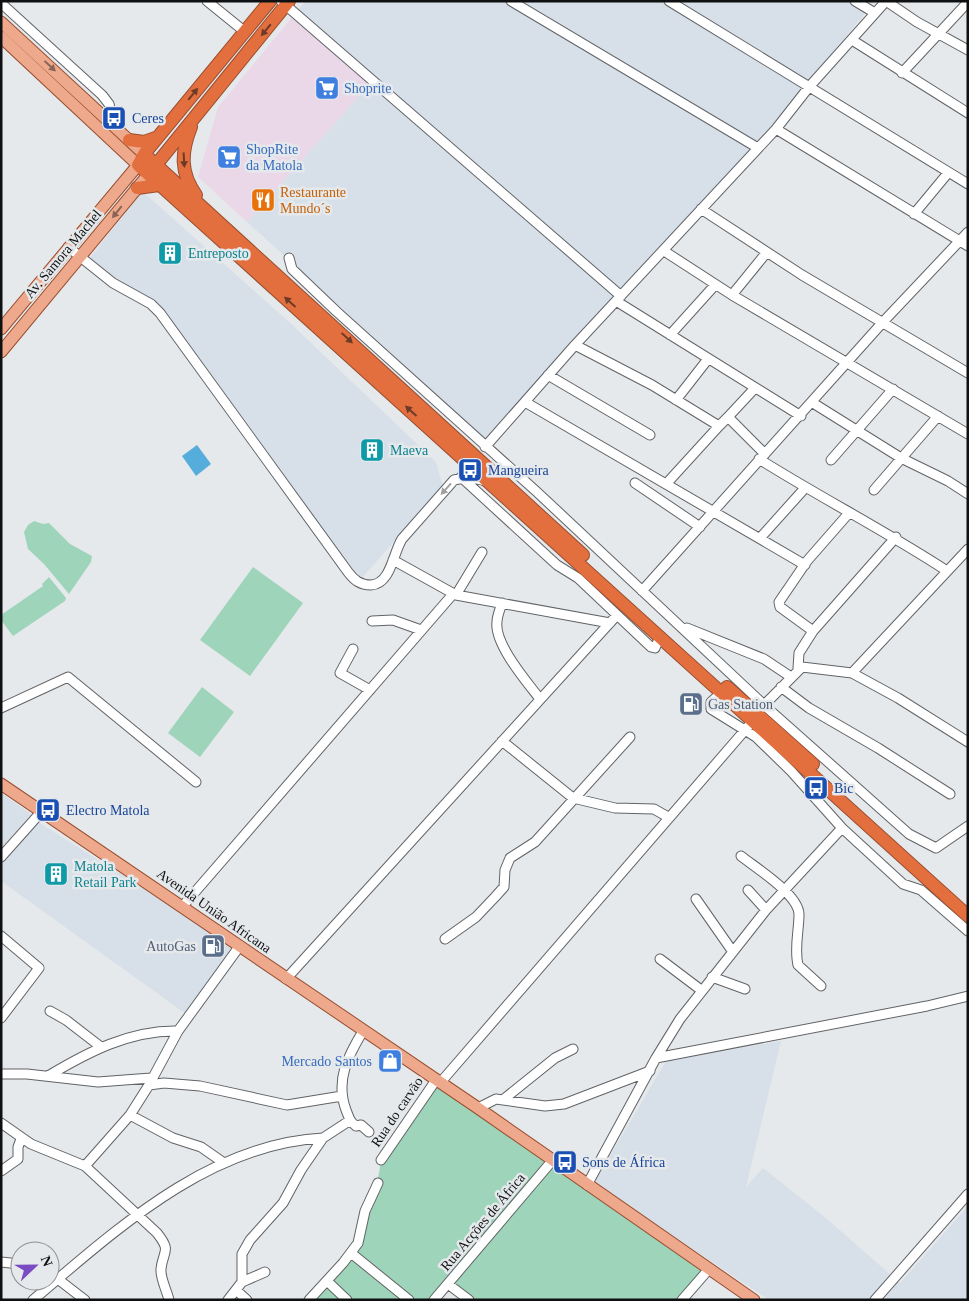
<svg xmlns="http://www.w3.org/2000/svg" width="969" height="1301" font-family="'Times New Roman',serif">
	<rect width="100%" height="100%" fill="#e6e9ec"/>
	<path fill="#ead8e9" d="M298 10 375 78 247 222 198 177 218 107Z"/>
	<path fill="#d7dfe8" d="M306 1H877L874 4H868L871 6 781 117 486 439 247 222 375 78 298 10Z
		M142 191 287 320 436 462 443 487 359 581 157 304 120 285 90 258Z
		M1 793 31 814 1 848Z
		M35 820 235 946 186 1014 1 881V862Z
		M781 1041 746 1187 763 1168 827 1219 900 1283 968 1206V1300H769L594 1183 666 1061Z"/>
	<path fill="#9ed4ba" d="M34 521 43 524 49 523 70 544 92 556 91 562 69 594 44 564 28 549 24 532 28 525Z
		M253 567 303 603 250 676 200 640Z
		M49 577 66 598 65 601 13 636 1 620V615L43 586 42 584Z
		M202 687 234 712 200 757 168 733Z
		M434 1085 703 1271 680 1300H471L451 1283 437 1300H307L354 1246 377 1183 381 1162Z"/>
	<path fill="#55addc" d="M197 445 211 464 196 476 182 456Z"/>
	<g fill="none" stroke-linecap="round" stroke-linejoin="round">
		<defs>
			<path id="minor" d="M207 1 244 31
				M281 1 621 296
				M511 1 758 148
				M669 1 968 184
				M855 1 875 13
				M886 1 917 22 968 50
				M1 3 102 95 109 104 114 127
				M852 40 968 113
				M902 73 968 2
				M776 129 968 246
				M701 209 802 275 968 373
				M914 214 948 173
				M68 247 113 283 151 304 160 313 348 572C354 580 360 585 371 585 391 584 393 553 402 539L454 480 468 477 486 481
				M664 251 732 295 968 434
				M289 258 292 269 336 311 537 492 764 705 909 834 936 848 968 826
				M732 295 767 252
				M616 301 801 416
				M670 335 715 285
				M575 345 652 385 719 426 728 417 765 454
				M548 375 650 435
				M676 400 708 359
				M525 402 805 565
				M813 403 901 458 948 481 968 494
				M728 417 755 388
				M485 447 575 345 776 129 809 87 886 1
				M759 459C821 498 886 531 947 571
				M831 460 893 389
				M461 477 557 565 578 578 651 647 655 648 660 637
				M635 483 700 527
				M667 483 719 426
				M874 490 938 416
				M761 537 805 488
				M393 560 456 595 610 623
				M642 591 883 322 968 232
				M456 595 482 552
				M502 603C500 609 497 616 497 622 494 644 527 682 540 699
				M372 621 393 620 421 630
				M687 628 764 659 791 677
				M813 631 780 607 779 602 807 561 849 513
				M353 649 340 673 370 690
				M798 668 799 653 813 631 896 537
				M852 673 968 549
				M781 687 809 708 878 748 950 794
				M722 692 711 702V709L756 737 791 771 842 828 903 884 921 890 968 931
				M1 708 68 677 196 782
				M760 709 802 667 852 673 898 698 968 742
				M502 741 573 798 615 808 654 809 668 817
				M741 856C756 868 798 894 799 914 799 931 794 948 798 965L821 986
				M1 857 42 811
				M748 890 766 910
				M696 899 733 952
				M182 907 453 594
				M1 936 39 968 1 1018
				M445 939 476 917 495 897 504 887 505 870 510 858 535 842 630 737
				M660 959 701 990
				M712 977 745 989
				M286 979 617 615
				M50 1011 66 1020 101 1047
				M363 1031C348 1056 335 1080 346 1110 349 1117 349 1121 356 1126L361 1125 369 1132
				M656 1058 927 1006 968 996
				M1 1074H27L98 1082 151 1078
				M48 1076C88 1052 130 1030 178 1031
				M440 1083 752 722
				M149 1085 164 1083 200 1086 287 1105 342 1096
				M504 1099 555 1058 573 1049
				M478 1108 496 1099 545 1106 564 1104 650 1071
				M130 1115 173 1138 201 1147 224 1163
				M1 1123 31 1144 85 1166 157 1233C172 1252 163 1250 161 1269 160 1278 167 1291 169 1300
				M381 1160 436 1080
				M85 1166 130 1115 149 1085 178 1031 239 947
				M1 1171 18 1159V1147L21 1139
				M587 1185 656 1058 680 1019 766 910 842 828
				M351 1253 409 1300
				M1 1262 20 1264
				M50 1273 85 1300
				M327 1281 347 1300
				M242 1282V1254L250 1240 283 1203 301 1170 323 1138 349 1121
				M448 1284 469 1300
				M236 1290 247 1300
				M33 1300C116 1230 208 1144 323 1138
				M228 1300 242 1282 265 1272
				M309 1300 343 1263 358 1243 365 1211 378 1183
				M434 1300 552 1161
				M682 1300 709 1269
				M875 1300 968 1194"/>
			<path id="major" d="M1 22 144 154
				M1 37 138 165 1 329
				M1 352 148 175
				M1 784 478 1108 754 1300"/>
			<path id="highway" d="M270 1 144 154 138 165 968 916
				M191 127C181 152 180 173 196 195
				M129 140 144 142 158 137
				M144 154 583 555
				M151 171 289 1
				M137 188 159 185
				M727 687 813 764"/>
		</defs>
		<use href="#minor" stroke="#616366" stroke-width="11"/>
		<use href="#major" stroke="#994e2f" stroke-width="13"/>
		<use href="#highway" stroke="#994e2f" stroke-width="14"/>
		<use href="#minor" stroke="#fff" stroke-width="9"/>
		<use href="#major" stroke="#eea98c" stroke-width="11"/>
		<use href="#highway" stroke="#e36f3f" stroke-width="12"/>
	</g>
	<defs><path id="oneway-solid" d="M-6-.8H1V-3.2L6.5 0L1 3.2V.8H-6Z" transform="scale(1.25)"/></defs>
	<g fill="#6e3b26">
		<use href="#oneway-solid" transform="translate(266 30) rotate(130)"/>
		<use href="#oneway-solid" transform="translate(193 94) rotate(-51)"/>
		<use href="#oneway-solid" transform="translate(184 160) rotate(87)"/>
		<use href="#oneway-solid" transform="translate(290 302) rotate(-138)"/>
		<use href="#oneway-solid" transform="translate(347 338) rotate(43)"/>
		<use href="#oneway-solid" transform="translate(411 411) rotate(-138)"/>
	</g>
	<g fill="#8a6455">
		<use href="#oneway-solid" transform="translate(50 66) rotate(43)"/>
		<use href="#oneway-solid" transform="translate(117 212) rotate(129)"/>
	</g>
	<use fill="#9f9fa0" href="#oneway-solid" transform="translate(446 489) rotate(132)"/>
	<defs>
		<symbol id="supermarket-square" viewBox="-11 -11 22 22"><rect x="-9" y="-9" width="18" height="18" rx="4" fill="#3f7fe0" stroke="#e6e9ec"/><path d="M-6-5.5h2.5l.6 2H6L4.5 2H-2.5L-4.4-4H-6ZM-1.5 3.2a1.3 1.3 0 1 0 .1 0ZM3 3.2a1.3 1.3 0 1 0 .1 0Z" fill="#fff"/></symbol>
		<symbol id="bus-square" viewBox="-11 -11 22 22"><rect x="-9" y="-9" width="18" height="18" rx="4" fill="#1a4fb4" stroke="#e6e9ec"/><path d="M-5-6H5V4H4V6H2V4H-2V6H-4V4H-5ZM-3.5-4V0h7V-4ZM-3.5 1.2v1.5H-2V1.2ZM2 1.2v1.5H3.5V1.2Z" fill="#fff"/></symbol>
		<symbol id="restaurant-square" viewBox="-11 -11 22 22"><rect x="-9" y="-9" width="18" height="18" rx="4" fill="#e8710a" stroke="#e6e9ec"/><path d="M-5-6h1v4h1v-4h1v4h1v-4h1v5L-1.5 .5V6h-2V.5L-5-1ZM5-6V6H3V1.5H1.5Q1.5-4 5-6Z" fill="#fff"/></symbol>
		<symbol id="building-square" viewBox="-11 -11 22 22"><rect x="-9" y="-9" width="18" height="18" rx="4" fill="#0f9aa8" stroke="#e6e9ec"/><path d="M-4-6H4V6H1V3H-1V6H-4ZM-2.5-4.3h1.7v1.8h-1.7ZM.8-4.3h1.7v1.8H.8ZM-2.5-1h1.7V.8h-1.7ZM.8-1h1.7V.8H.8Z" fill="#fff"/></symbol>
		<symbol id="fuel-square" viewBox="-11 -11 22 22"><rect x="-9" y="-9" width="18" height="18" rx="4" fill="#5c6f8a" stroke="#e6e9ec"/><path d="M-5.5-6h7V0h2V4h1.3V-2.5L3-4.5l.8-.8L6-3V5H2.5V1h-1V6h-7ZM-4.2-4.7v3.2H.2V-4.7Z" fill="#fff"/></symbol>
		<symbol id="shop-square" viewBox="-11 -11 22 22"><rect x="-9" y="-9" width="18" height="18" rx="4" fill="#3f7fe0" stroke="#e6e9ec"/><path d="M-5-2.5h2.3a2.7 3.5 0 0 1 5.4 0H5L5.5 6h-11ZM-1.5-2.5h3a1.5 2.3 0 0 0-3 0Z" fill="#fff"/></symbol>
	</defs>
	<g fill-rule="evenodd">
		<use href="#supermarket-square" x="313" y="74" width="28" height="28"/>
		<use href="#bus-square" x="100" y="104" width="28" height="28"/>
		<use href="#supermarket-square" x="215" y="143" width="28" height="28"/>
		<use href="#restaurant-square" x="249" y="186" width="28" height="28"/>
		<use href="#building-square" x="156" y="239" width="28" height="28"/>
		<use href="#building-square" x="358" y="436" width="28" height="28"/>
		<use href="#bus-square" x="456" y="456" width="28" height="28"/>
		<use href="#fuel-square" x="677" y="690" width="28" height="28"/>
		<use href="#bus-square" x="802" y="774" width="28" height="28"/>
		<use href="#bus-square" x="34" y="796" width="28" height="28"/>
		<use href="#building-square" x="42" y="860" width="28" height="28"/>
		<use href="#fuel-square" x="199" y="932" width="28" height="28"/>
		<use href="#shop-square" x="376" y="1047" width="28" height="28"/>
		<use href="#bus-square" x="551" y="1148" width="28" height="28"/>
	</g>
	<g text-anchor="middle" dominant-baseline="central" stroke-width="5" stroke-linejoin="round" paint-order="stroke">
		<g font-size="14" fill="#366cbe" stroke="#e6e9ec" text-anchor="start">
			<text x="344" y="88">Shoprite</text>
			<text x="246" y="149">ShopRite<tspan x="246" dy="16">da Matola</tspan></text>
			<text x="372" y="1061" text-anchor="end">Mercado Santos</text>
		</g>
		<g font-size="14" fill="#164399" stroke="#e6e9ec" text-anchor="start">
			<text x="132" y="118">Ceres</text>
			<text x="488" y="470">Mangueira</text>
			<text x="834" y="788">Bic</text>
			<text x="66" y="810">Electro Matola</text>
			<text x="582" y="1162">Sons de África</text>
		</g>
		<g font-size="14" fill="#c56008" stroke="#e6e9ec" text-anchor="start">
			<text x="280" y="192">Restaurante<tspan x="280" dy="16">Mundo´s</tspan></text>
		</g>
		<g font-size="14" fill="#0d838f" stroke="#e6e9ec" text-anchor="start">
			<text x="188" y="253">Entreposto</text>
			<text x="390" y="450">Maeva</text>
			<text x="74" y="866">Matola<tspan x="74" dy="16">Retail Park</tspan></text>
		</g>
		<g font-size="14" fill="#0f1011" stroke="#e6e9ec">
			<text transform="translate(63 254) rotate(-50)">Av. Samora Machel</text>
			<text transform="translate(214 911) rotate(35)">Avenida União Africana</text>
			<text transform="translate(397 1112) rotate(-56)">Rua do carvão</text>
			<text transform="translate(483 1222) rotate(-50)">Rua Acções de África</text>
		</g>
		<g font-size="14" fill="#4e5e75" stroke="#e6e9ec" text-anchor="start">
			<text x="708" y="704">Gas Station</text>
			<text x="196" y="946" text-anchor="end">AutoGas</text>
		</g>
	</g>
	<rect width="969" height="1301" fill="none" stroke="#0f1011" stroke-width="5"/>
	<g transform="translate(35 1266) rotate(68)"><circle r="24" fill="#e6e9ec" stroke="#909294"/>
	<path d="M0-4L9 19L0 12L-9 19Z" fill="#7b4bc3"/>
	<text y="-8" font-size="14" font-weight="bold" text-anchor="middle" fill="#0f1011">N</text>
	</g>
</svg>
